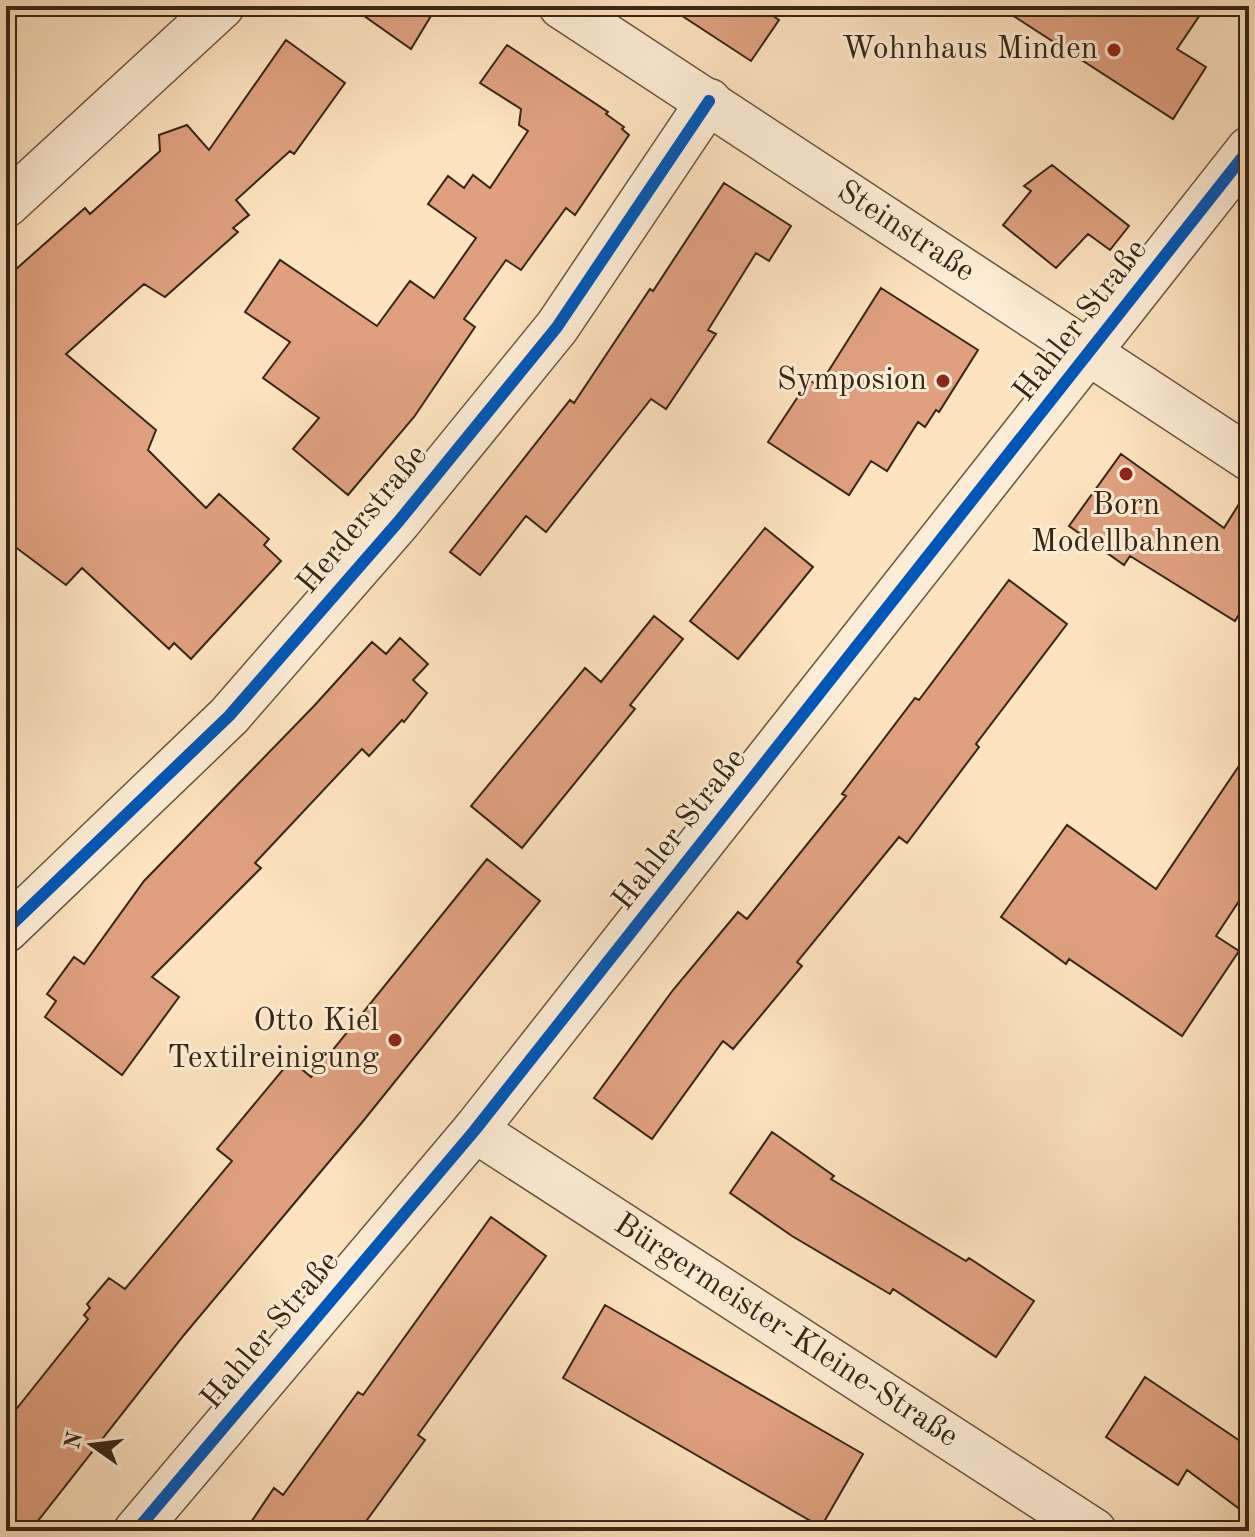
<svg xmlns="http://www.w3.org/2000/svg" width="1255" height="1537" font-family="'Old Standard TT',serif">
	<rect width="100%" height="100%" fill="#fde3c0"/>
	<filter id="stains"><feTurbulence type="fractalNoise" baseFrequency=".0025" numOctaves="4"/><feColorMatrix values="0 0 0 0 .2 0 0 0 0 .09 0 0 0 0 .02 0 0 0 .5 -.17"/></filter>
	<radialGradient id="worn" r=".72"><stop offset=".6" stop-color="#630" stop-opacity="0"/><stop offset="1" stop-color="#630" stop-opacity=".3"/></radialGradient>
	<path fill="#e0a080" stroke="#362616" stroke-width="2" d="M350 6H437L411 49Z
		M667 6H759L779 20 751 61Z
		M998 6H1206L1177 49 1206 67 1173 119Z
		M286 40 345 83 294 154 290 151 236 200 249 215 233 228 238 232 165 297 144 284 66 354 156 430 148 450 206 508 219 494 269 539 264 545 281 561 191 659 174 643 169 649 82 568 66 585 6 540V278L85 208 90 214 160 151 159 135 187 125 209 150Z
		M507 45 608 112 606 114 624 127 622 129 629 135 575 215 566 208 521 270 506 260 464 319 475 327 414 417 348 495 293 449 319 418 263 378 290 342 245 312 280 260 377 326 410 281 434 298 476 238 428 204 448 176 464 188 473 175 490 188 528 131 519 125 521 109 480 83Z
		M1052 165 1129 226 1110 250 1088 234 1056 268 1003 225 1031 191 1024 186Z
		M724 183 791 226 769 261 756 253 708 330 716 334 666 409 651 399 546 532 526 516 480 575 450 552 570 400 574 403 650 289 653 291Z
		M881 288 978 350 939 412 936 410 925 427 918 422 887 471 871 461 849 495 768 442 809 380 819 386Z
		M1121 454 1224 528 1249 488V598L1235 621 1130 556 1124 565 1069 526Z
		M765 528 813 567 738 659 690 621Z
		M1009 580 1067 624 976 744 979 747 907 843 899 837 797 962 802 966 733 1049 723 1041 652 1139 594 1098 673 990 738 912 747 919 846 796 842 794 915 698 919 700Z
		M654 616 683 639 630 705 635 709 522 848 471 806 585 668 601 682Z
		M400 638 428 664 413 680 427 693 404 722 402 720 369 756 362 749 255 863 261 868 152 977 179 997 122 1075 45 1017 56 1001 47 994 74 957 84 964 144 881 314 706 372 642 386 654Z
		M1249 751V886L1216 936 1239 951 1182 1036 1069 959 1066 964 1001 917 1067 825 1156 889Z
		M487 859 540 901 364 1120 184 1335 30 1531H6V1422L88 1319 84 1315 90 1308 87 1304 109 1278 125 1289 232 1161 217 1149 291 1060 311 1077Z
		M772 1132 834 1176 831 1179 966 1261 969 1258 1034 1301 996 1357 893 1289 890 1294 792 1236 730 1193Z
		M491 1217 546 1256 418 1435 425 1440 359 1531H245L274 1488 283 1495 358 1392 363 1395Z
		M605 1305 863 1454 821 1527 563 1378Z
		M1145 1377 1249 1447V1516L1187 1470 1178 1485 1106 1437Z"/>
	<g fill="none" stroke-linecap="round" stroke-linejoin="round">
		<defs>
			<g id="minor">
				<path id="s1" d="M561 6 1249 458"/>
				<path d="M6 205 222 6"/>
				<path d="M6 930 229 716 399 521 557 327 709 101"/>
				<path id="s2" d="M475 1130 1094 1531"/>
				<path d="M136 1531 475 1130 1249 149"/>
			</g>
		</defs>
		<use href="#minor" stroke="#685540" stroke-width="47"/>
		<use href="#minor" stroke="#feedd6" stroke-width="44"/>
		<defs>
			<path id="cycleway" d="M6 930 229 716 399 521 557 327 709 101
				M136 1531 475 1130 1249 149"/>
		</defs>
		<use href="#cycleway" stroke="#feedd6" stroke-width="17"/>
		<use href="#cycleway" stroke="#0057b8" stroke-width="12"/>
	</g>
	<g fill="#8f2418" stroke="#feedd6" stroke-width="3">
		<circle cx="1114" cy="50" r="8"/>
		<circle cx="943" cy="381" r="8"/>
		<circle cx="1126" cy="474" r="8"/>
		<circle cx="395" cy="1040" r="8"/>
	</g>
	<g text-anchor="middle" dominant-baseline="central" stroke-width="6" stroke-linejoin="round" paint-order="stroke">
		<g font-size="32" fill="#362616" stroke="#feedd6" text-anchor="end">
			<text x="1098" y="50">Wohnhaus Minden</text>
			<text x="927" y="381">Symposion</text>
			<text x="1126" y="506" text-anchor="middle">Born<tspan x="1126" dy="37">Modellbahnen</tspan></text>
			<text x="379" y="1022">Otto Kiel<tspan x="379" dy="37">Textilreinigung</tspan></text>
		</g>
		<g font-size="32" fill="#362616" stroke="#feedd6">
			<text stroke="none"><textPath href="#s1" startOffset="412">Steinstraße</textPath></text>
			<text transform="translate(1081 321) rotate(-52)">Hahler Straße</text>
			<text transform="translate(363 520) rotate(-50)">Herderstraße</text>
			<text transform="translate(680 830) rotate(-52)">Hahler Straße</text>
			<text transform="translate(271 1331) rotate(-50)">Hahler Straße</text>
			<text stroke="none"><textPath href="#s2" startOffset="370">Bürgermeister-Kleine-Straße</textPath></text>
		</g>
	</g>
	<rect width="1255" height="1537" fill="none" stroke="#fde3c0" stroke-width="32"/>
	<rect x="8" y="8" width="1239" height="1521" fill="none" stroke="#362616" stroke-width="4"/>
	<rect x="16" y="16" width="1223" height="1505" fill="none" stroke="#362616" stroke-width="2"/>
	<g transform="translate(92 1445) rotate(284)" stroke="#feedd6" stroke-width="6" paint-order="stroke">
	<path d="M0-6L14 30L0 20L-14 30Z" fill="#362616"/>
	<text y="-12" font-size="22" font-weight="bold" text-anchor="middle" fill="#362616">N</text>
	</g>
	<rect width="100%" height="100%" filter="url(#stains)"/>
	<rect width="100%" height="100%" fill="url(#worn)"/>
</svg>
